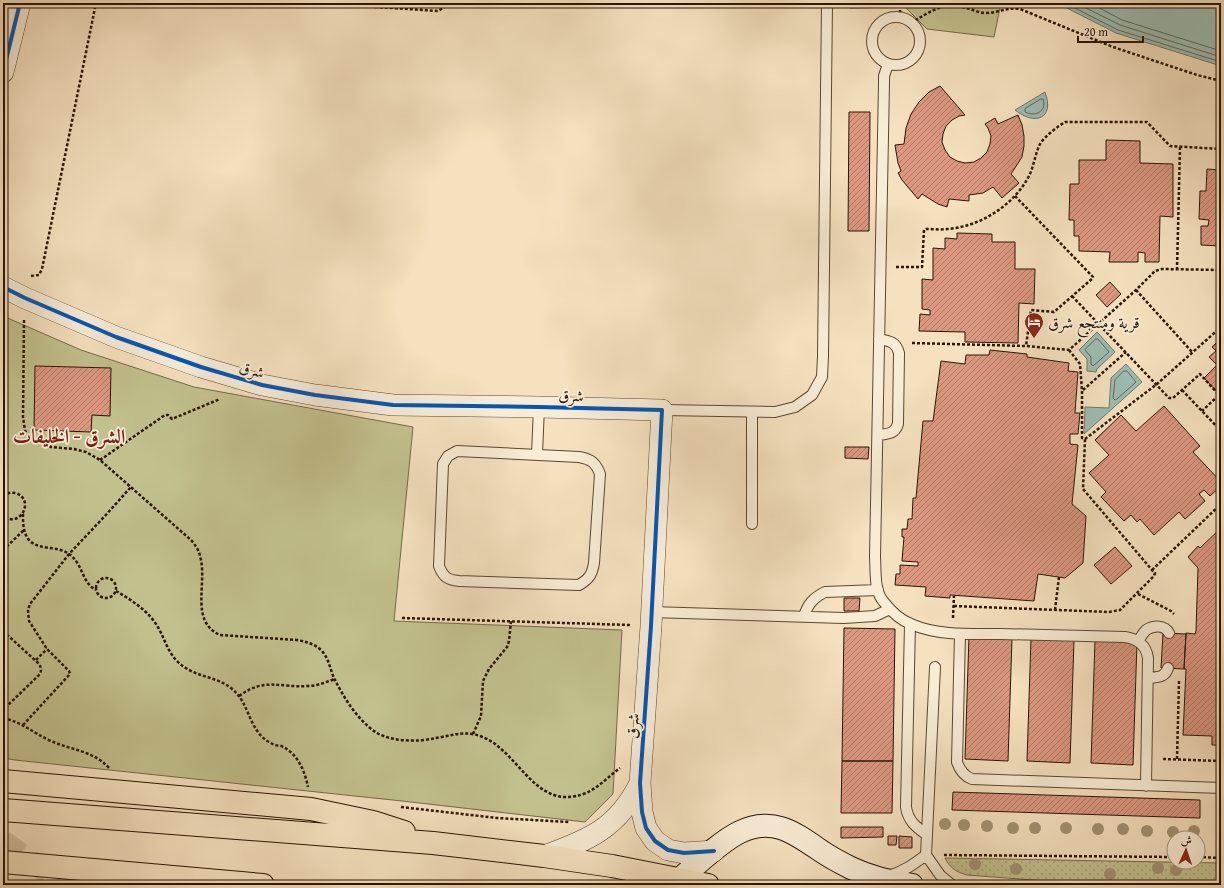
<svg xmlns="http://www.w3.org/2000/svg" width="1224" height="888" font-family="'Gentium Book Plus',Amiri,serif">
	<defs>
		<pattern id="grass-dots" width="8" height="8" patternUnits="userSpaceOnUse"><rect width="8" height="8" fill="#c2c18e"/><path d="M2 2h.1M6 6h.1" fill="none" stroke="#a7a579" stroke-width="1.8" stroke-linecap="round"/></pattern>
		<pattern id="building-hatch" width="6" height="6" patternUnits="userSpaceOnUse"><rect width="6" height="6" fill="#dc9781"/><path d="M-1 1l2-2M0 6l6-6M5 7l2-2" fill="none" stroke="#b27a67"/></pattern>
	</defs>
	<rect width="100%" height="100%" fill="#f5e1bf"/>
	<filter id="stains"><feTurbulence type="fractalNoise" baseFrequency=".005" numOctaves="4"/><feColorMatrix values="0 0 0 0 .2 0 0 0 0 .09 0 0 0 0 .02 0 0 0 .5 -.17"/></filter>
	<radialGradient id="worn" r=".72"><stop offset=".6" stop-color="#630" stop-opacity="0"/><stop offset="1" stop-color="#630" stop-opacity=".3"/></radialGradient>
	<path fill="url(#grass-dots)" stroke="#756a48" d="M945 858 1221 863V885H1099L967 875C956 872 950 868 945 858Z"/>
	<path fill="#c2c18e" stroke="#756a48" d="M850 3H1001L994 37 927 29 905 7 850 8Z
		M3 316 81 350 194 387 413 427 394 621 622 630 613 794 585 822 402 801 15 760 3 758Z"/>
	<path fill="#9cbdb4" stroke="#6e796d" d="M1057 3H1221V66L1116 33Z
		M1045 92C1055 119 1035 126 1015 110Z
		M1097 332 1115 352 1097 369 1096 372 1087 371V359L1079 350Z
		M1126 364 1142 382 1084 434 1085 407 1109 408 1111 378Z"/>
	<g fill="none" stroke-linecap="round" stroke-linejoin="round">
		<path stroke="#62685b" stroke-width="1" d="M1065 3 1118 30 1221 62
			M1076 3 1120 25 1221 57
			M1090 3 1122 20 1221 51
			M1041 99H1043C1047 112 1035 117 1025 112V109Z
			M1096 339H1098L1109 352 1093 366 1091 364V357L1085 350Z
			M1124 371H1127L1136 382 1117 399 1115 400 1113 398 1115 380Z"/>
	</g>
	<path fill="url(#building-hatch)" stroke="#281402" d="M940 86 965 115 959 116 952 120 946 126 943 134 942 142 945 150 950 157 957 161 965 163 974 162 981 158 987 152 990 144 991 136 988 128 985 124 995 118 998 124 1018 115 1022 125 1024 136V146L1022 157 1011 174 1019 183 1002 198 993 187 983 193 969 195V201L949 199 947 207 938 204 922 194 918 199 902 180 898 173 901 171 898 163 895 145 904 144 906 128 911 114 919 102 929 92Z
		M849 112H870L869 231H848Z
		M1106 140 1140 141V163L1173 164V217L1160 216 1159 262H1145V253L1138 252V262H1109L1110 252 1079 251V236H1074V220H1069L1070 184H1079V160H1106Z
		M1207 169 1221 170V246L1201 245V226H1208L1209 220 1199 219 1200 191H1206Z
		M957 233 992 234V242H1015V269H1035L1034 304 1019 303 1018 343 965 342V332L919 331 920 314 930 315V310L922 309V279L933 280V248L945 249V238L957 239Z
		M1110 282 1121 294 1107 307 1096 295Z
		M1221 338V396L1204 378 1217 365 1209 357 1216 351 1212 347Z
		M990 350 1027 354V357L1069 363 1068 371 1078 372 1075 413H1080L1078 434H1070V444L1078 445 1072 504 1086 516 1083 563 1065 578 1038 574 1034 601 950 595V598L925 596 926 587 895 585 896 574H900V565L918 566V562L902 561 904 537H902V529H907L908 519H912L913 498H916L923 421H933L941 361 965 364 966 355H989Z
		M35 366 111 368 110 416 92 415 91 432 34 430Z
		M1164 406 1200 446 1193 452 1221 482V486L1210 496 1204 490 1199 494 1205 501 1185 519 1179 512 1154 535 1140 519 1137 522 1131 515 1124 521 1101 497 1106 492 1089 473 1109 455 1095 440 1121 415 1136 431Z
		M845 447H869L868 459 845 458Z
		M1221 528V745H1212V736L1183 735 1186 669H1184L1186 633 1195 634 1196 631 1198 568 1188 557 1198 546 1200 548Z
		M1115 547 1132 566 1111 584 1094 565Z
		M844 598H860L859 611H844Z
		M844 628 895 629 893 761H842Z
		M1163 633 1186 634 1184 669 1161 668Z
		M969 636 1012 638 1008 761 965 759Z
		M1031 638 1074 640 1070 763 1027 761Z
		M1095 640 1137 642 1133 765 1091 763Z
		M842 761H893L892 813H841Z
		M953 792 1200 800V818L952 810Z
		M841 827H883V837L841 838Z
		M888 836H897L896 845H888Z
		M899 836 912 837V848H899Z"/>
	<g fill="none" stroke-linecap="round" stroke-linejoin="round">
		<path stroke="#d6c2a3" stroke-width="22" stroke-dasharray="22 11" stroke-linecap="butt" d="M3 841 64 885"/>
		<defs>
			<path id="lane" d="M872 41a24 24 0 1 1 48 0a24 24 0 1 1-48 0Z
				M888 64 884 76V83L875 557C876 571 874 590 883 601 890 610 900 620 911 624 938 636 971 634 1001 634 1042 635 1083 636 1125 637 1138 639 1146 645 1148 658L1146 786
				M662 410 775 412 795 407 812 395 822 377 823 356 827 3
				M752 412V524
				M878 435C888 434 895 434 898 424L899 353C896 342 890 341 879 339
				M457 451 579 457C591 459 596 463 600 474L594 563C592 575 589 579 579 585L459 581C448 580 443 577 439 566L443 464 448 456Z
				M537 454 539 407
				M651 612 844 618 875 616 890 609
				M804 616C808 604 813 598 825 592L878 590
				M910 624 906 807C908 821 916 827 927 835
				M960 634 957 762C960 771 964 776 972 779L1221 788
				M1138 641C1141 637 1143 633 1146 630 1154 625 1165 625 1169 633
				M935 667 926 855 940 875 952 885
				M1148 678C1157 677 1165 678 1168 668
				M888 876C903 872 914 864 926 855"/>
			<path id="street" d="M3 72 20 3
				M3 287 25 298 116 337 201 367 262 385 315 395 393 405 539 407 662 410 651 626 640 783 642 812 646 828 655 841 668 850 684 853 714 851
				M544 856C589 840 618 828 640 783"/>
			<path id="secondary" d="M680 879C696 865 721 841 740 832 773 816 795 833 821 851 830 857 841 863 851 868 870 877 891 882 912 885"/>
			<path id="highway" d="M3 781 311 809 373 822 404 832
				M3 810 433 843 544 856 612 866 708 885
				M3 862 263 885"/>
		</defs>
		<use href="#lane" stroke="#5b4731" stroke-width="12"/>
		<use href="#street" stroke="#5b4731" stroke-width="22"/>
		<use href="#secondary" stroke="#281402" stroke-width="24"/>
		<use href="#highway" stroke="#281402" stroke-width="24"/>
		<path stroke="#281402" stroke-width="2.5" stroke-dasharray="3 2" stroke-linecap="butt" d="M315 3 438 11 451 3
			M900 18V3
			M911 23C928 13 942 2 962 7 971 8 977 13 986 13 998 13 1006 7 1020 9L1113 47 1197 75 1221 81
			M1015 196 1093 277V278L1054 312 1031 310 1026 346
			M896 267H922L924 230 926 229C933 229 940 230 947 229 980 227 1014 205 1029 176 1034 166 1035 154 1040 144 1045 136 1057 127 1065 122H1147L1170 146 1221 149
			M1177 270 1180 147
			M31 276 39 275 42 269 96 3
			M1136 290 1193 353
			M1072 296 1169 398H1173L1200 374 1219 395 1202 411
			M24 320 23 417 25 431 35 440 51 447 74 449 86 452 100 460 191 540C195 545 199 550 200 556 208 583 189 621 220 635L297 640C307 642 315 644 322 651 329 659 330 669 334 678 344 698 358 721 377 733 393 742 419 742 436 738 449 736 460 732 472 734 518 741 531 815 586 793 598 788 609 776 620 768
			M912 343 1026 346 1069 350 1136 290 1155 271 1162 269 1221 270
			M1069 350 1080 364 1082 391V438L1085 439 1157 384 1221 327
			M1083 390 1126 352
			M1182 390 1221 431
			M100 460 165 415H168L172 419 220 399
			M3 485 5 494
			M3 496C7 493 11 492 15 493 35 498 22 529 3 516
			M23 514C23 523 23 533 29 540 39 551 57 545 69 554 84 565 81 582 96 590
			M3 550 24 530
			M1152 570 1221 504
			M96 588a10 10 0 1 1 20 0a10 10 0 1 1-20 0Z
			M116 591C133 601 150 612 159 629 165 640 168 652 177 661 194 678 214 675 231 688 247 701 247 717 258 732 262 738 268 742 275 745 277 746 281 745 283 747 298 754 305 772 308 787
			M1138 594 1171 611 1174 614
			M954 606 1109 612 1120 610 1154 576 1155 573 1152 570 1083 489 1085 439
			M1055 610 1059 577
			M402 618 630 625
			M953 618 954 596
			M3 631 37 662C41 666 42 669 40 674L3 710
			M36 660 47 649
			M239 696C265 677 279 688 308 686 317 686 326 682 335 679
			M3 718C22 722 33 733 51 741 71 750 94 751 109 768
			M23 725 70 674 69 671 47 649 29 621 28 610 30 604 69 554 104 517 131 487
			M473 734 481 716 483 681 489 669 507 647 509 641 511 621
			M1163 759 1221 761
			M1177 759 1179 681
			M401 807 497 818 569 822
			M944 855 1174 857
			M1198 857 1221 858"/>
		<use href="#lane" stroke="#f8ecd5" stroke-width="10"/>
		<use href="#street" stroke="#f8ecd5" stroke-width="21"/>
		<use href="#secondary" stroke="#f8ecd5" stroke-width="22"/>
		<use href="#highway" stroke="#f5e1bf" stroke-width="22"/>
		<defs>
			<path id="cycleway" d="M3 72 20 3
				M3 287 25 298 116 337 201 367 262 385 315 395 393 405 539 407 662 410 651 626 640 783 642 812 646 828 655 841 668 850 684 853 714 851"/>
		</defs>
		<use href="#cycleway" stroke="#f8ecd5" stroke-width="6"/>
		<use href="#cycleway" stroke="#0057b8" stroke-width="4"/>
	</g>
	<g fill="#a29272">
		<circle cx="945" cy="824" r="6"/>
		<circle cx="964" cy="825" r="6"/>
		<circle cx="987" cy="826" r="6"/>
		<circle cx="1013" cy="828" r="6"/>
		<circle cx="1035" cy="828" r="6"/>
		<circle cx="1066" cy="828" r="6"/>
		<circle cx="1098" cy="829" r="6"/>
		<circle cx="1123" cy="829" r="6"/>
		<circle cx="1147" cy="831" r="6"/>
		<circle cx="1194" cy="831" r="6"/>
		<circle cx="1173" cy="832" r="6"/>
		<circle cx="975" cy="864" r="6"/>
		<circle cx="1158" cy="868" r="6"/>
		<circle cx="1016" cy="869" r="6"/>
		<circle cx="1176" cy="870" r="6"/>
		<circle cx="1110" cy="874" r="6"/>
	</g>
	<defs>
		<symbol id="hotel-pin" viewBox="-11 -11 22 30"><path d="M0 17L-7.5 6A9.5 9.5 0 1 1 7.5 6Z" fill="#8f2418" stroke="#f8ecd5"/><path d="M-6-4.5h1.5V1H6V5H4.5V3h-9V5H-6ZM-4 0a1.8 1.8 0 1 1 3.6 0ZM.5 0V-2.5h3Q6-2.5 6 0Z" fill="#fff"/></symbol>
	</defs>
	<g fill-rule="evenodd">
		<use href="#hotel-pin" x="1023" y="311" width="22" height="30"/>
	</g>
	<g text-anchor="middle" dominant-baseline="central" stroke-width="3.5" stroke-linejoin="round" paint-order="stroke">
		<g font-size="16" fill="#281402" stroke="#f8ecd5" text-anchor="start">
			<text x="1048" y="322">قرية ومنتجع شرق</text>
		</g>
		<g font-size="16" fill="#281402" stroke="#f8ecd5">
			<text transform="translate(252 369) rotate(15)">شرق</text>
			<text transform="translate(571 395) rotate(2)">شرق</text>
			<text transform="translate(632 726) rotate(-86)">شرق</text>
		</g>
		<g font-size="20" font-weight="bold" fill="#7a1f14" stroke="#f8ecd5">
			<text x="69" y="435">الشرق - الخليفات</text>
		</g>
	</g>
	<rect width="1224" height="888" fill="none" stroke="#f5e1bf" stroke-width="16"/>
	<rect x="4" y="4" width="1216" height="880" fill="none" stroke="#281402" stroke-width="2"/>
	<rect x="8" y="8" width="1208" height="872" fill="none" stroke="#281402"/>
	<g transform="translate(1186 850) rotate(3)"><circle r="19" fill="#f8ecd5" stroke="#a59681"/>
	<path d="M0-3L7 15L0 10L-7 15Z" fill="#8f2418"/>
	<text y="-6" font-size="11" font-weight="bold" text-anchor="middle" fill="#281402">ش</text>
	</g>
	<path d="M1078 36v6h65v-6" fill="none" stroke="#281402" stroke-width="2"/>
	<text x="1084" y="36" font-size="12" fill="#281402" stroke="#f8ecd5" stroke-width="3" paint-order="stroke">20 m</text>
	<rect width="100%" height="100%" filter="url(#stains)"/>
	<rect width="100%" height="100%" fill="url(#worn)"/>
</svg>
